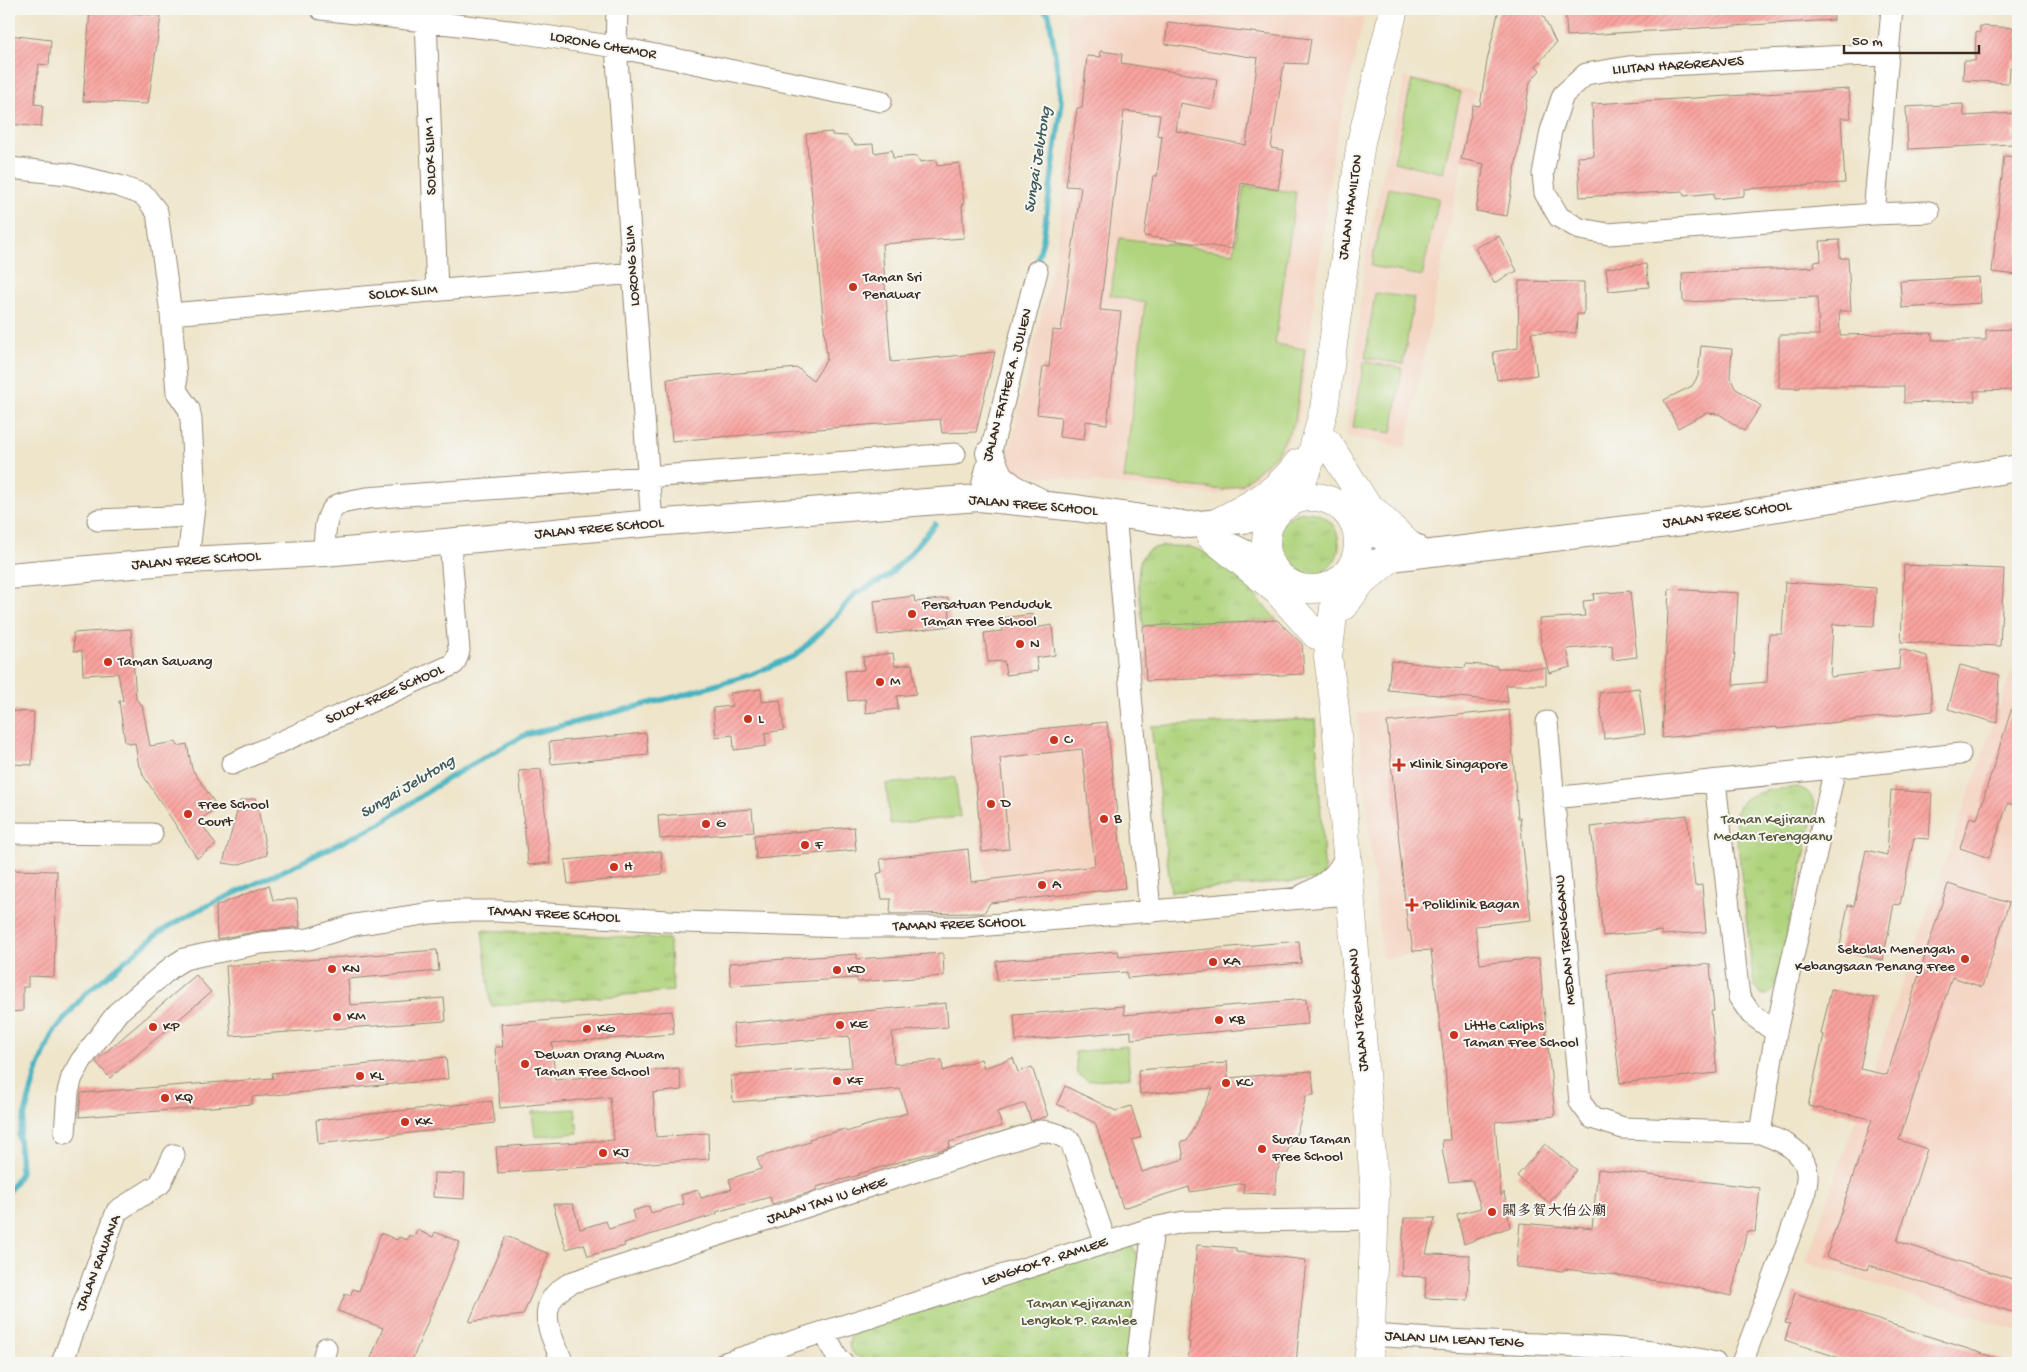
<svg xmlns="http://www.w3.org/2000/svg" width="2027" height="1372" font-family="'Gochi Hand','LXGW WenKai TC',sans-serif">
	<defs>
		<pattern id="grass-tufts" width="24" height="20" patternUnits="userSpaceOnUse" patternTransform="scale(1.25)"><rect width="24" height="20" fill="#b0d47e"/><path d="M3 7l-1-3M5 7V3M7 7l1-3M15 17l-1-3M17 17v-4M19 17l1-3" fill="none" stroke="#98b66c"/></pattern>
		<pattern id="building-hatch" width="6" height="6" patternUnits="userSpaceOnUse" patternTransform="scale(1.25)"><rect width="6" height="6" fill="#f9a39f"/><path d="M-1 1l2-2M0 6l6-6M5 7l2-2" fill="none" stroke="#d68c88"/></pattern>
	</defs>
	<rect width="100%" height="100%" fill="#f6f6f2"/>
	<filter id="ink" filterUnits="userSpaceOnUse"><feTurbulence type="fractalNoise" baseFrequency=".02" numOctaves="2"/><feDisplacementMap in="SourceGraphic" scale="10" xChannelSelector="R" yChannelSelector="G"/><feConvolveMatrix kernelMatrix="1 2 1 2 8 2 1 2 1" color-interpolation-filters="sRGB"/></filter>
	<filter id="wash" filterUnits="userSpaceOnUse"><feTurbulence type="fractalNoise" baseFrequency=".0096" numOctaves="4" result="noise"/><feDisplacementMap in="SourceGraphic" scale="20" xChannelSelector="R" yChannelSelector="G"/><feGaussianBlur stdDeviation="1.12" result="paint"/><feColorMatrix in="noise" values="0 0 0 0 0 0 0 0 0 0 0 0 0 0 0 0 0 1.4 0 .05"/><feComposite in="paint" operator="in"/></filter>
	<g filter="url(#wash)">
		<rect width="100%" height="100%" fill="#eee5ca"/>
		<path fill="#f4d3c0" d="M1115 9H1266L1364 18 1333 154 1299 422 1286 446 1277 458 1264 470 1244 486 1216 495 1011 473 1006 465 1056 252 1077 105 1066 15Z
			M1405 77 1476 91 1406 447 1346 436 1366 252Z
			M2018 607V1331L1806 1262 2017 656Z
			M1459 702 1481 949 1382 958 1357 713Z
			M1083 749 1095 866 987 880 982 852 1009 849 1000 758Z"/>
		<path fill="url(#grass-tufts)" stroke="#767f4e" d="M1275 544a32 32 0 1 1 64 0a32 32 0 1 1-64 0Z
			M1162 546C1171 546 1181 546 1189 547 1224 554 1254 595 1277 620L1143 626C1142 609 1134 571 1142 557 1147 549 1154 548 1162 546Z
			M1315 719 1325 879 1171 892 1151 726Z
			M1797 787C1810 791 1813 797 1815 809L1775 986 1771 992 1765 995 1759 993 1754 987 1735 819C1738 788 1773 791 1797 787Z
			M482 930 669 939 673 991 491 1006Z
			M1129 1242 1137 1253 1139 1268 1127 1363H891C878 1361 851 1362 849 1345 849 1340 850 1337 853 1334Z"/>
		<path fill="#b0d47e" stroke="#767f4e" d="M1412 80 1461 92 1443 173 1394 162Z
			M1244 186 1296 192 1275 344 1305 349 1295 422 1276 455 1243 484 1223 490 1124 479 1145 303 1110 295 1120 238 1234 253Z
			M1388 188 1439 198 1422 276 1371 266Z
			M1375 293 1414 298 1403 364 1365 358Z
			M1364 362 1402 368 1392 433 1353 427Z
			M955 777 960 817 890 824 886 784Z
			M1127 1046 1130 1077 1089 1081 1077 1074 1075 1052Z
			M575 1109 578 1133 535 1137 532 1112Z"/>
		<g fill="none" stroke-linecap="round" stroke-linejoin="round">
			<path stroke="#46b4c1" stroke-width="5.5" d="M1038 259 1043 239 1062 102 1049 14 1042 9
				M9 1191 21 1172 19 1136 36 1074 52 1034 85 994 160 932 194 912 298 864 383 822 448 778 525 735 678 696 750 675 795 656 828 625 855 594 887 577 909 555 935 524"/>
		</g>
		<g id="blocks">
			<path fill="url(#building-hatch)" d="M90 9 161 16 148 104 83 101Z
				M1499 9H1540L1556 43 1536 66 1540 70 1530 82 1507 216 1476 211 1484 164 1461 159 1473 105 1480 106 1487 61Z
				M1565 9H1833L1834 20 1567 36Z
				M1168 22 1311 39 1307 64 1284 63 1271 148 1284 150 1278 190 1241 183 1232 249 1144 236 1153 176H1157L1162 136 1157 135 1160 115 1124 111 1100 310 1121 312 1107 424 1086 421 1084 440 1059 437 1061 417 1037 414 1043 366 1049 367 1053 330 1061 331 1081 187 1066 186 1077 108H1082L1087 56 1101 57 1100 51 1122 54 1121 63 1217 79 1213 109 1180 103 1176 131 1246 145 1258 58 1165 44Z
				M1980 26 2018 28V60H2013L2012 67H2010L2009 83 1963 80 1964 61H1975L1976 32 1980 33Z
				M9 35 51 40 49 65 39 64 34 104 43 105 41 127 9 124Z
				M1849 89 1851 118H1841L1845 183 1744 189V196L1714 199V193L1684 196 1683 191 1580 197 1578 157 1594 156 1592 104Z
				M1963 104 1964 116 2015 113 2016 131H2012L2013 144 1908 149 1906 107Z
				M832 132V135L847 136 855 145 873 144 874 153 892 150 893 158 917 156 920 162 936 160 937 166 959 163 964 204 962 205 964 238 882 244 891 362 995 352 976 432 942 433 940 419 672 441 667 379 798 368 813 381 827 359 806 134Z
				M2004 156 2018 157V275L1992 272Z
				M1499 236 1517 271 1494 283 1475 248Z
				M1840 240V258H1848L1851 311H1839L1840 335 1932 333V340H1986V330L2016 329 2017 390 1974 391 1975 401 1904 403V386H1800V388H1779V335H1819L1817 297 1683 302 1682 273 1815 267 1814 262 1821 261 1820 241Z
				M1646 264 1649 287 1609 291 1606 268Z
				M1979 277 1981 303 1902 308 1900 281Z
				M1519 281 1584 282V314H1577L1576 333 1531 332 1537 375 1497 380 1493 352 1518 348Z
				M1701 346 1732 349 1730 377 1735 388 1761 406 1744 431 1719 414 1706 413 1678 428 1664 400 1692 386 1698 376Z
				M1904 565 2004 569 2000 646 1901 642Z
				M1785 582 1876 588 1874 626 1833 624 1830 677 1899 669 1900 649 1927 656 1933 711 1777 729V727L1719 733V732L1662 738 1669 589 1738 593 1733 685 1767 682 1769 634H1782Z
				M1630 591 1637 657 1613 660 1612 645 1567 649 1571 667 1549 673 1541 643 1539 619 1585 616 1583 601 1594 600 1593 594Z
				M914 596 915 602 948 598 951 626 878 635 874 601Z
				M1033 614 1034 628 1052 625 1055 655 1036 658 1038 671 1006 675 1004 661 988 662 984 633 1003 631 1002 618Z
				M1277 620 1302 644 1304 674 1146 681 1143 626Z
				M131 629 136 699 142 705 150 746 176 742 178 746 187 744 192 769 218 808 199 820 216 845 197 858 143 775 141 767H139L135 743 129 744V742H125L119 701H123L118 673 83 675 82 651H74L73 633Z
				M893 653 895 666 912 664 916 694 897 696 898 709 866 713 865 699 848 701 845 671 864 670 863 657Z
				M1391 661 1465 668 1466 664 1497 666V668H1546V685H1506L1508 702 1388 690Z
				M1960 665 1999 675 1997 723 1948 709Z
				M1639 688 1645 734 1604 739 1599 693Z
				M761 689 762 702 780 700 784 730 765 733 766 746 734 750 733 735 716 737 713 708 732 706 730 693Z
				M2015 698 2018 699V806L2008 803 1989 858 1960 848 1970 817 1977 819Z
				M1509 710 1518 818H1520L1531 920 1475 926 1480 964 1539 958 1555 1116 1495 1122 1501 1196 1504 1192 1510 1227 1464 1244 1457 1214 1481 1208 1472 1180 1449 1182 1443 1154 1442 1140H1450L1445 1068 1431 950 1413 951 1410 931H1408L1387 722Z
				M9 711 34 712 32 765 12 764V759H9Z
				M1107 722 1125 888 990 903 984 913 890 914 891 899H882L877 874 882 872 880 859 968 849 971 882 1095 866 1082 749 1000 758 1009 849 982 852 971 736Z
				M646 733 648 755 551 764 549 742Z
				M541 769 550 863 528 865 519 771Z
				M1891 790 1932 793 1929 839 1914 838 1900 905 1894 904 1883 960 1839 951 1848 905 1854 906 1866 850 1887 855Z
				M256 798 267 855 237 865 223 863 240 801Z
				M752 809 754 832 660 839 658 816Z
				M1687 815 1695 886 1702 885 1706 932 1662 935 1661 931 1603 936 1591 827Z
				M854 827 856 850 756 859 754 835Z
				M661 851 663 874 568 884 565 860Z
				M9 870 57 871 54 977 28 976V987H23V1011L9 1012Z
				M1948 884 2009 903 1982 987 1952 977 1899 1140 1927 1149 1897 1241 2018 1281V1314L1869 1265 1867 1270 1826 1257 1872 1119 1808 1106 1824 1035 1821 1034 1831 989 1875 998 1860 1069 1887 1075Z
				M269 885 273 900 297 899 300 927 260 931 217 939 216 906Z
				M1299 941 1301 963 1127 978V972L997 981 996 961 1118 951 1119 957Z
				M437 950 439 971 348 979 350 1005 444 998 446 1021 231 1036 226 966Z
				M943 953 944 976 857 982V978L731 986 729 963 857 954V959Z
				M1710 964 1714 1011H1711L1717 1073 1620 1083 1607 974Z
				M196 975 211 992 110 1078 96 1062 100 1057Z
				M1306 999 1308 1024 1131 1039V1031L1016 1041 1014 1015 1124 1006V1015Z
				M946 1003 948 1027 892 1032 894 1064 942 1060 943 1071 981 1059 984 1068 1013 1058 1018 1072 1032 1067 1048 1116 1031 1121 1025 1103 997 1112 1002 1126 949 1142 950 1147 858 1174 859 1175 816 1187 817 1190 772 1204 770 1197 716 1212 717 1214 624 1243 625 1246 588 1256 584 1244 566 1249 553 1204H573L580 1229 606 1221 609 1229 635 1221 632 1211 649 1206 651 1213 684 1204 681 1195 698 1190 701 1198 732 1189 729 1179 761 1169 757 1158 810 1142 809 1139 845 1129 846 1132 907 1113 900 1089 733 1102 731 1076 852 1067 849 1036 735 1047 733 1024Z
				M672 1011 674 1034 552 1043 555 1080 679 1068 682 1090 653 1093 656 1137 708 1133 709 1159 498 1173 496 1147 614 1140 610 1097 500 1108 495 1047H503L501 1024Z
				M446 1057 448 1079 252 1097V1104L79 1117 81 1093 273 1078 272 1073Z
				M1227 1060 1228 1078 1312 1071 1314 1095 1306 1096 1298 1130 1276 1173 1275 1194 1243 1193 1244 1183 1190 1192 1189 1187 1123 1208 1095 1123 1057 1104 1065 1086 1116 1111 1131 1106 1141 1137 1132 1140 1142 1172 1184 1159 1181 1142 1187 1141 1213 1088 1140 1094 1138 1070 1225 1063Z
				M492 1101 495 1123 318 1144 316 1120Z
				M1545 1144 1577 1170 1549 1203 1517 1176Z
				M1598 1169 1760 1188 1755 1232 1747 1231 1731 1296 1684 1285 1617 1275 1564 1269 1563 1271 1516 1267 1520 1223 1578 1228 1575 1226 1592 1228Z
				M434 1173 465 1174 464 1199 433 1197Z
				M1404 1218H1435L1426 1254 1470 1255 1468 1300 1425 1298 1426 1277 1401 1276Z
				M417 1230 433 1237 435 1232 460 1242 411 1363H369L383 1328 338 1311 345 1294 350 1296 353 1289 359 1291 381 1233 397 1240 399 1237 407 1240 409 1235 414 1237Z
				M506 1236 549 1254 523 1315 469 1322Z
				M1197 1245 1236 1248V1252L1306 1260 1296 1363H1278L1228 1358 1227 1363H1188L1190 1342H1188Z
				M1795 1293 2002 1360V1363H1855L1785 1340 1790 1324 1785 1323Z"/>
		</g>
	</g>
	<g filter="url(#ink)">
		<use href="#blocks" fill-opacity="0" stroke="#948874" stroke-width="1"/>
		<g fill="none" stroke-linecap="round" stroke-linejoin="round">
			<defs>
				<path id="minor" d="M321 9 518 32 616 47 881 101
					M617 9 616 47 652 523
					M426 21 437 290
					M1888 54 1628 67 1586 74 1563 95 1551 131 1543 174 1545 193 1559 217 1580 229 1608 234 1874 214 1929 212
					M9 168 68 174 119 186 144 195 157 212 171 314 177 392 189 409 191 420 195 498 188 560
					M1874 214 1892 9
					M171 314 634 273
					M979 498 1037 271
					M1115 513 1150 912
					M98 520 193 516
					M324 553C325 539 323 516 336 506 343 501 359 500 367 498L955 454
					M1547 722 1580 1102 1592 1118 1623 1128 1760 1133C1779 1140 1805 1149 1807 1173 1808 1180 1805 1189 1804 1197L1742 1363
					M232 764 454 664 458 655 459 650 450 542
					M1715 781 1739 997 1751 1014 1776 1032
					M1553 798 1960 754
					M9 833 152 834
					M1303 895C1322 886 1338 876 1346 855
					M65 1133 68 1092 72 1077 81 1061 118 1012 173 966 184 959 202 955 261 943 309 939 354 925 431 913 460 911H497L685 922 847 927H966L1349 894
					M1760 1133 1776 1032 1835 768
					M824 1332 838 1359 843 1363
					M1371 1335C1427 1339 1482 1342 1538 1344 1597 1347 1657 1349 1715 1363
					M62 1363 117 1211 160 1184 174 1155
					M322 1363 326 1348
					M563 1363C549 1331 532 1302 573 1282L1040 1131C1053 1132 1060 1134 1071 1142L1106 1243
					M725 1363 1153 1228 1184 1222 1375 1219
					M1137 1363 1153 1228"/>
				<path id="tertiary" d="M989 453 1000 477 1015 489 1037 500
					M1356 526 1382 537 1415 547
					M1232 547 1271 566
					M1350 570 1391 558 1724 517 2018 468
					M9 576 188 560 324 553 652 523 979 498 1076 508 1189 525 1274 517"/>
				<path id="secondary" d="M1328 443 1364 501 1410 546
					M1266 543a46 46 0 1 1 92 0a46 46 0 1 1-92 0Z
					M1286 505 1308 468 1324 409 1361 142 1394 9
					M1216 523C1247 507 1278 492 1298 463
					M1211 537 1277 591 1316 635
					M1337 583 1328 657 1335 709 1375 1194 1371 1335 1368 1363
					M1344 606 1360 584 1391 558"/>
			</defs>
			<use href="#minor" stroke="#948874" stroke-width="23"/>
			<use href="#tertiary" stroke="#948874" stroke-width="28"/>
			<use href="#secondary" stroke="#948874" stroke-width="29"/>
			<use href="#minor" stroke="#fff" stroke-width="21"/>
			<use href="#tertiary" stroke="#fff" stroke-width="26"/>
			<use href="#secondary" stroke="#fff" stroke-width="28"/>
		</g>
	</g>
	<g fill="#c8321e" stroke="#f6f6f2" stroke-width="2">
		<circle cx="853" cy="287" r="5"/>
		<circle cx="912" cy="614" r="5"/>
		<circle cx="1020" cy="644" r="5"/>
		<circle cx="108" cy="662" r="5"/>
		<circle cx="880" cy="682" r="5"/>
		<circle cx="748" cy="719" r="5"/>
		<circle cx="1054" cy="740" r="5"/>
		<path d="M1396.5 757.5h5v5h5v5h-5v5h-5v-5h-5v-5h5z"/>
		<circle cx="991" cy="804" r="5"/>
		<circle cx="188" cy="814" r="5"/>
		<circle cx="1104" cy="819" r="5"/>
		<circle cx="706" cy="824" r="5"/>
		<circle cx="805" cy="845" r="5"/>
		<circle cx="614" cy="867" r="5"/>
		<circle cx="1042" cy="885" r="5"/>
		<path d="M1409.5 897.5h5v5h5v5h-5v5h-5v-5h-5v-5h5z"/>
		<circle cx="1965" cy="959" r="5"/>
		<circle cx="1213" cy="962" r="5"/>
		<circle cx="332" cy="969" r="5"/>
		<circle cx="837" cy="970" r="5"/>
		<circle cx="337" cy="1017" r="5"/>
		<circle cx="1219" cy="1020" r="5"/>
		<circle cx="840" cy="1025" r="5"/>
		<circle cx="153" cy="1027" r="5"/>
		<circle cx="587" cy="1029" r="5"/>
		<circle cx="1454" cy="1035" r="5"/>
		<circle cx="525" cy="1064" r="5"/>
		<circle cx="360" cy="1076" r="5"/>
		<circle cx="837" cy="1081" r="5"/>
		<circle cx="1226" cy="1083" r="5"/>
		<circle cx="165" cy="1098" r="5"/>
		<circle cx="405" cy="1122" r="5"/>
		<circle cx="1262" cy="1149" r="5"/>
		<circle cx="603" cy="1153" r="5"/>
		<circle cx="1492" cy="1212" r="5"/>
	</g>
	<g text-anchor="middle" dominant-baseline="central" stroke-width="4" stroke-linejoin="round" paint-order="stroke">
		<g font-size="15" fill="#3b2a1e" stroke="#f6f6f2">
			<text transform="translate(603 46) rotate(10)">LORONG CHEMOR</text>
			<text transform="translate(1678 66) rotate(-4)">LILITAN HARGREAVES</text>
			<text transform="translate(431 156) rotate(-92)">SOLOK SLIM 1</text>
			<text transform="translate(1351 207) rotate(-82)">JALAN HAMILTON</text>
			<text transform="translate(633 266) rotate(-94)">LORONG SLIM</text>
			<text transform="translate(403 293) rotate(-5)">SOLOK SLIM</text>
			<text transform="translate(1008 385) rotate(-75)">JALAN FATHER A. JULIEN</text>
			<text transform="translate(1033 506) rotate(5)">JALAN FREE SCHOOL</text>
			<text transform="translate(1727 515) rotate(-8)">JALAN FREE SCHOOL</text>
			<text transform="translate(599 529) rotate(-5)">JALAN FREE SCHOOL</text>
			<text transform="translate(196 561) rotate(-4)">JALAN FREE SCHOOL</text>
			<text transform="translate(385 695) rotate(-24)">SOLOK FREE SCHOOL</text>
			<text transform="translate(554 915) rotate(3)">TAMAN FREE SCHOOL</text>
			<text transform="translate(959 925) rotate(-2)">TAMAN FREE SCHOOL</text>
			<text transform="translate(1566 940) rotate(-95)">MEDAN TRENGGANU</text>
			<text transform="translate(1359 1010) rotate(-95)">JALAN TRENGGANU</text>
			<text transform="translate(827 1201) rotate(-18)">JALAN TAN IU GHEE</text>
			<text transform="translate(1045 1262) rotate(-18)">LENGKOK P. RAMLEE</text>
			<text transform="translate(99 1263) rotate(-69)">JALAN RAWANA</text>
			<text transform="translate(1454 1340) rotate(3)">JALAN LIM LEAN TENG</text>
		</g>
		<g font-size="15" fill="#3b2a1e" stroke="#f6f6f2" text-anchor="start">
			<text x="863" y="278">Taman Sri<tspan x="863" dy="17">Penawar</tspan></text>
			<text x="922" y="605">Persatuan Penduduk<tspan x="922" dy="17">Taman Free School</tspan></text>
			<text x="1030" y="644">N</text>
			<text x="118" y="662">Taman Sawang</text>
			<text x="890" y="682">M</text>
			<text x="758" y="719">L</text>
			<text x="1064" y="740">C</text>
			<text x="1410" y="765">Klinik Singapore</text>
			<text x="1001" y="804">D</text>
			<text x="198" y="805">Free School<tspan x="198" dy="17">Court</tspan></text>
			<text x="1114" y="819">B</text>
			<text x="716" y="824">G</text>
			<text x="815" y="845">F</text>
			<text x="624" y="867">H</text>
			<text x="1052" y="885">A</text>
			<text x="1423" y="905">Poliklinik Bagan</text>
			<text x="1955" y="950" text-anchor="end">Sekolah Menengah<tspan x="1955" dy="17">Kebangsaan Penang Free</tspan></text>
			<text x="1223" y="962">KA</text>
			<text x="342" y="969">KN</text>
			<text x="847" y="970">KD</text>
			<text x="347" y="1017">KM</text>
			<text x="1229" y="1020">KB</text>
			<text x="850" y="1025">KE</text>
			<text x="1464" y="1026">Little Caliphs<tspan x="1464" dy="17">Taman Free School</tspan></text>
			<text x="163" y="1027">KP</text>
			<text x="597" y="1029">KG</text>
			<text x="535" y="1055">Dewan Orang Awam<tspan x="535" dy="17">Taman Free School</tspan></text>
			<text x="370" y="1076">KL</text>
			<text x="847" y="1081">KF</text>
			<text x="1236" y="1083">KC</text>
			<text x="175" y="1098">KQ</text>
			<text x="415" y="1122">KK</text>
			<text x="1272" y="1140">Surau Taman<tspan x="1272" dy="17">Free School</tspan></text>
			<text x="613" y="1153">KJ</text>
			<text x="1502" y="1212">闗多賀大伯公廟</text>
		</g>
		<g font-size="15" fill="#585436" stroke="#f6f6f2">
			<text x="1773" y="820">Taman Kejiranan<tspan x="1773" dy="17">Medan Terengganu</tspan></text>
			<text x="1079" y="1304">Taman Kejiranan<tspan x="1079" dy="17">Lengkok P. Ramlee</tspan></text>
		</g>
		<g font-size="16" font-style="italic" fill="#3f5a57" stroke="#f6f6f2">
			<text transform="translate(1039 160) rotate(-81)">Sungai Jelutong</text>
			<text transform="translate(408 788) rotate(-31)">Sungai Jelutong</text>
		</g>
	</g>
	<rect width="2027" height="1372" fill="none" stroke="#f6f6f2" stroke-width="30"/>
	<path d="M1844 45v8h135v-8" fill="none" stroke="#3b2a1e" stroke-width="2.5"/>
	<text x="1852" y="45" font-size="15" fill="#3b2a1e" stroke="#f6f6f2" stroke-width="4" paint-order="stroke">50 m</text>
</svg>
